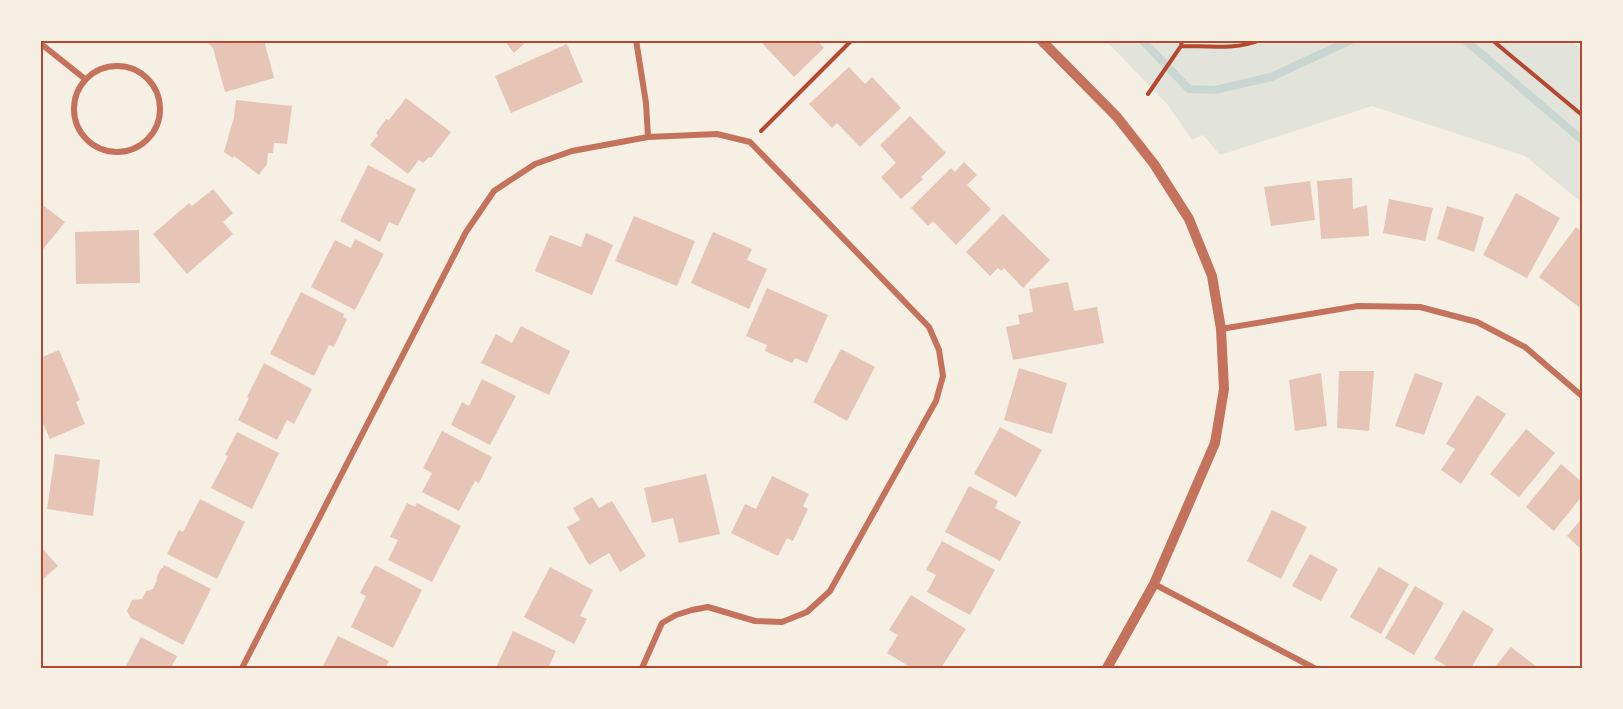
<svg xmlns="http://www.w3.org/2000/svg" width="1623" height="709" font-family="'Open Sans',sans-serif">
	<rect width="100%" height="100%" fill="#f6efe4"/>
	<path fill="#e2e4dc" d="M1106 41H1571L1582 49V203L1525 156 1372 106 1220 155 1203 135 1192 140 1168 105Z"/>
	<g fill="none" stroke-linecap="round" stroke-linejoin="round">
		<path stroke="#c9d6d2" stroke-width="8" d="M1142 40 1189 89 1215 90 1271 77 1351 40
			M1465 40 1582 140"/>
	</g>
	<path fill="#e6c5b7" d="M205 40H264L274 78 225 92 213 48Z
		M504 40H528L514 53Z
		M759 40H817L824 48 794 77Z
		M567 44 583 82 511 113 495 76Z
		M849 67 865 84 872 77 901 108 860 147 837 123 832 128 809 104Z
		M406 98 451 132 431 158 429 157 423 163 419 160 408 174 370 145 378 135 376 133 386 119 389 120Z
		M236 100 292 106 287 144 274 143 273 153H268L267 164 259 175 234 156 233 158 224 152 234 117Z
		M910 116 946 153 921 177 923 179 901 199 881 177 896 163 880 145Z
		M964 162 977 175 967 185 991 209 956 245 933 221 928 226 911 208 951 168 955 172Z
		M368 165 416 189 398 226 389 222 380 242 340 221Z
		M1352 178 1353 209 1367 205 1369 236 1321 239 1317 181Z
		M1310 181 1315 220 1271 226 1264 187Z
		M213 189 233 213 223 222 233 234 187 274 153 234 189 203 192 206Z
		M1516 193 1560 218 1527 278 1483 255Z
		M1389 199 1433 208 1425 241 1383 233Z
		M40 203 65 222 40 253Z
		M1447 206 1484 217 1474 252 1437 239Z
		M1003 214 1050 260 1023 288 1004 268 1001 271 998 268 990 276 966 252Z
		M634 216 695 241 677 286 615 261Z
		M1576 227 1582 232V302L1579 307 1539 277Z
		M139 230 140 283 76 284 75 232Z
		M713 232 752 249 747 260 767 269 749 309 691 283Z
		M586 233 613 245 592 295 535 271 550 235 581 247Z
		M355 239 384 254 355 310 311 287 335 240 351 248Z
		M1068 282 1074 311 1097 307 1104 343 1013 360 1006 327 1020 324 1018 315 1033 312 1029 289Z
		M767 288 828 315 807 363 795 358 792 363 765 351 767 345 746 336Z
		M301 292 344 314 343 317 347 319 334 347 329 345 314 376 270 354Z
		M521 326 570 351 549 395 481 363 496 334 512 343Z
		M841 349 875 367 847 421 813 402Z
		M59 350 80 400 76 402 85 424 50 439 40 417V358Z
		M264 363 312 389 294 424 287 420 277 440 238 420 249 398 247 397Z
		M1019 368 1067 383 1052 434 1004 420Z
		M1339 371H1374L1369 431 1337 428Z
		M1321 373 1327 426 1295 431 1289 380Z
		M1415 373 1443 383 1424 435 1395 426Z
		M482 379 516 396 490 445 451 425 462 402 469 406Z
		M1477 395 1506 414 1461 484 1441 470 1455 449 1446 444Z
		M1000 427 1042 450 1016 497 974 474Z
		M1526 429 1555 453 1519 497 1490 474Z
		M442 431 492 457 479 483 475 481 459 511 422 492 432 473 423 468Z
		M237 432 279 453 252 509 211 488 228 456 225 455Z
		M55 454 100 460 93 516 47 509Z
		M1561 464 1582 482V496L1554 531 1526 507Z
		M706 474 720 534 679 543 673 518 652 523 644 488Z
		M772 476 809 494 803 506 808 509 793 541 787 538 778 556 731 533 745 504 756 509Z
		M969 486 998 501 995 508 1021 522 1000 561 945 532Z
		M592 497 599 508 612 501 646 556 620 572 609 553 589 565 567 527 580 520 573 508Z
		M200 499 245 522 217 579 167 554 179 530 183 532Z
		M407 503 415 507 417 503 461 526 432 582 388 560 398 540 390 537Z
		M1272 510 1307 527 1281 579 1247 561Z
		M1582 518V550L1567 536Z
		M942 541 995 570 970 615 927 592 936 575 926 570Z
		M40 546 58 566 40 582Z
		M1310 554 1338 569 1321 601 1292 586Z
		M164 565 211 589 183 645 131 618 127 611 132 600 142 599 146 591 153 589 157 580 156 579 161 568H163Z
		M375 565 422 590 393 648 351 627 366 596 360 593Z
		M550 567 593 590 580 616 587 619 574 644 524 617Z
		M1379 567 1409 584 1381 634 1350 617Z
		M1415 586 1444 603 1414 655 1385 638Z
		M911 595 966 629 941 668H912L887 653 898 635 889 630Z
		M1463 610 1494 629 1471 668H1450L1434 659Z
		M513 631 556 651 548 668H496Z
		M338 636 389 661 385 668H322Z
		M141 637 177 656 171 668H125Z
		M1511 647 1538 668H1494Z"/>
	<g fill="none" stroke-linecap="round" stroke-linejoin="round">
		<path stroke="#b5482f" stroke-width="4" d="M1492 40 1582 115
			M1181 46C1205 46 1239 50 1260 40
			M1148 94 1181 46 1182 40
			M761 131 852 40"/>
		<path stroke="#c5725c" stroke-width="6" d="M636 40 646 103 648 137
			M40 43 85 79
			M74 109a43 43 0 1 1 86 0a43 43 0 1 1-86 0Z
			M1221 329 1358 306 1420 307 1477 322 1525 347 1582 396
			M1154 584 1314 668
			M242 668 466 232 494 191 535 164 572 151 648 137 717 134 750 142 929 327 939 350 943 376 936 401 830 591 807 612 782 622 755 621 708 607 692 610 676 615 662 623 642 668"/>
		<path stroke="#c5725c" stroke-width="10" d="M1041 40 1117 117 1154 164 1189 219 1212 276 1221 329 1224 389 1215 443 1154 584 1107 668"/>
	</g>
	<rect width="1623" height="709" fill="none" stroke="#f6efe4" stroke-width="84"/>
	<rect x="42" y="42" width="1539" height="625" fill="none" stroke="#b5482f" stroke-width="2"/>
</svg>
